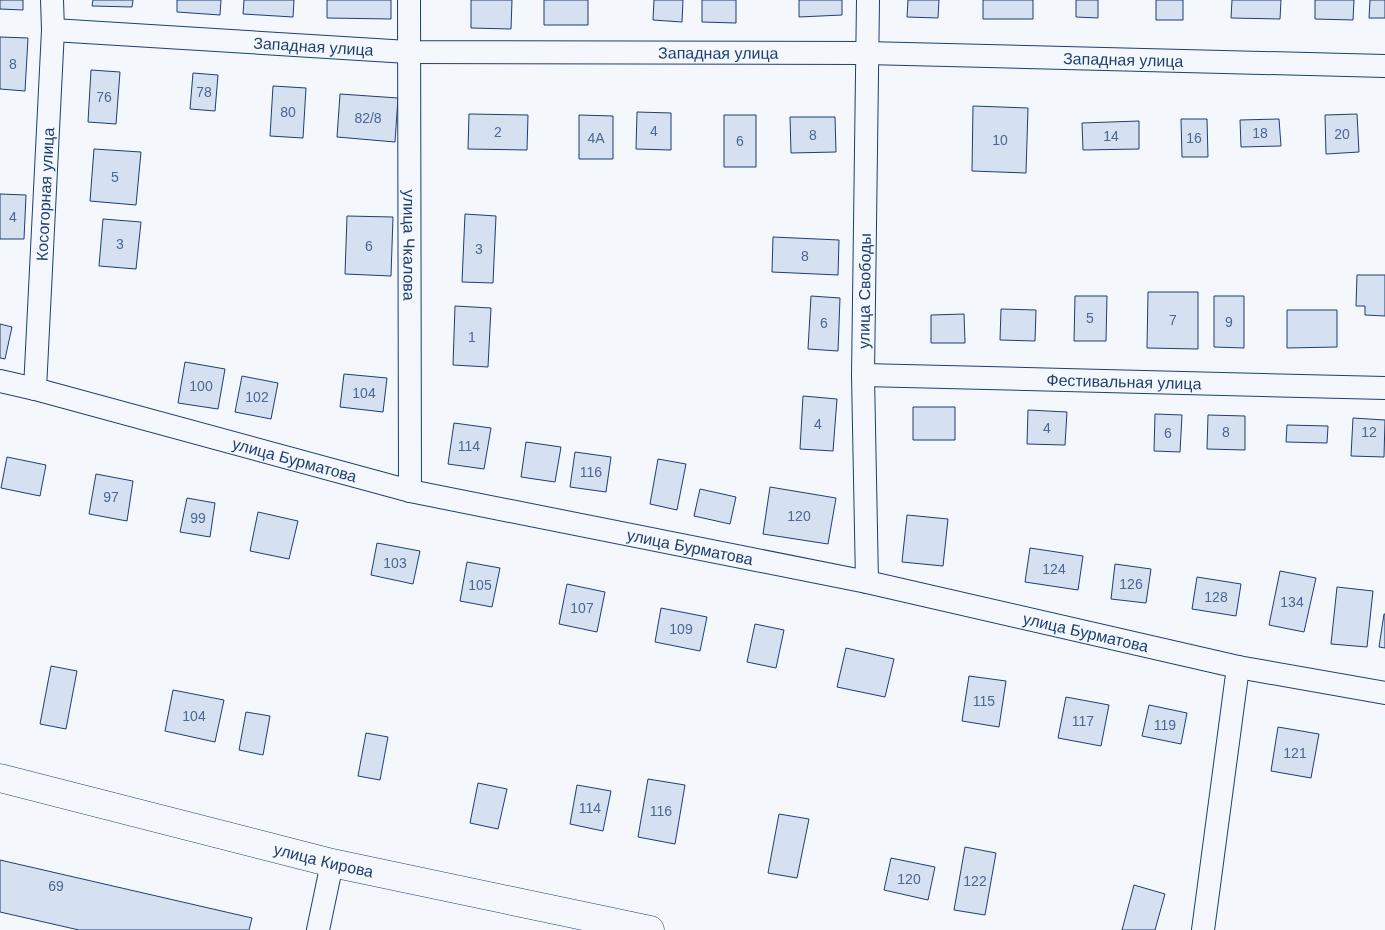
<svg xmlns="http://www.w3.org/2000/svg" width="1385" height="930" font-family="Helvetica,sans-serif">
	<rect width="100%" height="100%" fill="#f4f7fb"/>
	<path fill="#d5e0f0" stroke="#1d3f73" d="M0 0H23V10L0 9Z
		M93 0H133L132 7 92 6Z
		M177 0H221L220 15 177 12Z
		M244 0H294L293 17 243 14Z
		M327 0H391V19L327 18Z
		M471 0H512L511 29 471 28Z
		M544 0H588V25H544Z
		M654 0H683L682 22 653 20Z
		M702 0H736V23L702 22Z
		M799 0H842V15L799 17Z
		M908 0H939L938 18 907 17Z
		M983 0H1033V19H983Z
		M1076 0H1098V18L1076 17Z
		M1156 0H1183V20H1156Z
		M1232 0H1281L1280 19 1231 18Z
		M1315 0H1354L1353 20 1315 19Z
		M1370 0H1385V18H1369Z
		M0 37 28 38 25 91 0 89Z
		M91 70 120 72 116 124 88 122Z
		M193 73 218 75 215 111 190 109Z
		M273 86 306 88 303 138 270 136Z
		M340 94 398 98 395 142 337 137Z
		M973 106 1028 108 1026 173 972 171Z
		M637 112 671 113V150L636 149Z
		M469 114 528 115 527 150 468 149Z
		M1357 114 1359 152 1326 154 1325 115Z
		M579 115 613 116V159H579Z
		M724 115H756V167H724Z
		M790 117H835L836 152 791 153Z
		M1181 119H1207L1208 157H1182Z
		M1279 119 1281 146 1241 147 1240 120Z
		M1139 121V149L1083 150 1082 123Z
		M94 149 141 152 136 205 90 201Z
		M0 194 26 195 24 239H0Z
		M465 214 496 216 493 283 462 282Z
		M347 216 393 217 391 276 345 274Z
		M103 219 141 222 136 269 99 266Z
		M773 237 839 240 838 275 772 272Z
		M1357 275H1385V316L1365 315V306H1356Z
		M1148 292H1198V349L1147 348Z
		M811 296 840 298 838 351 808 349Z
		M1075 296H1107L1106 341H1074Z
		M1214 296H1244V348L1214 347Z
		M455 306 491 308 488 367 453 365Z
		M1001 309 1036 310 1035 341 1000 340Z
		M1287 310H1337V347L1287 348Z
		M964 314 965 343H931V315Z
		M0 324 12 327 5 359 0 358Z
		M185 362 225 369 218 409 178 403Z
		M344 374 387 378 383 412 340 407Z
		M242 376 278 383 271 419 235 412Z
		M803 396 837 399 833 451 800 449Z
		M913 407H955V440H913Z
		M1028 410 1067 412 1065 445 1027 444Z
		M1155 414 1182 415 1180 452 1154 451Z
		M1208 415 1245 416V450L1207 449Z
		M1353 418 1385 420 1384 457 1351 456Z
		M454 423 491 428 484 469 448 464Z
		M1287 425 1328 426 1327 443 1286 442Z
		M526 442 561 447 555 482 521 477Z
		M575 452 611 457 606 492 570 487Z
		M7 457 46 465 40 496 1 488Z
		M658 459 686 464 677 510 650 504Z
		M96 474 133 481 127 521 89 514Z
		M770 487 836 498 828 544 763 534Z
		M700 489 736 497 730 524 694 516Z
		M187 498 215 503 210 537 180 532Z
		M258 512 298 521 289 559 250 551Z
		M907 515 948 519 943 566 902 562Z
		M377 543 420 551 413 584 371 575Z
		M1030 548 1083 556 1078 590 1025 582Z
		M467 562 500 568 492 607 460 601Z
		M1115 564 1151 569 1146 603 1111 599Z
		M1280 571 1316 578 1304 632 1269 625Z
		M1197 577 1241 584 1236 616 1192 609Z
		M567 584 605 592 597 632 559 624Z
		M1337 587 1373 591 1367 647 1331 644Z
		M661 608 707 617 700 651 655 642Z
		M1384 614H1385V648L1379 647Z
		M755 624 784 630 776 668 747 662Z
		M846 648 894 659 885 697 837 687Z
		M51 666 77 671 66 729 40 724Z
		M969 676 1006 681 999 727 962 721Z
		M173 690 224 700 215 742 165 731Z
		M1066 697 1109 705 1101 746 1058 738Z
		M1149 705 1187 713 1181 744 1142 736Z
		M246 712 270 716 263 755 239 750Z
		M1278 727 1319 734 1311 778 1271 771Z
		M366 733 388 737 380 780 358 776Z
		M648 779 685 785 675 844 638 837Z
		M478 783 507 789 498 829 470 823Z
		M577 785 611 791 603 831 570 824Z
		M779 814 809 819 797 878 768 873Z
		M965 847 996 853 985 915 954 910Z
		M891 858 935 867 928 900 884 890Z
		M0 860 252 918 249 930H79L0 912Z
		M1134 885 1165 894 1155 930H1122Z"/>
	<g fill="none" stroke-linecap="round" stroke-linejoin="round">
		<defs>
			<g id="street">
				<path id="s1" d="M409 0 410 491"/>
				<path id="s2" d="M53 30 408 52 866 53 1385 66"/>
				<path id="s3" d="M863 375 1385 388"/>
				<path id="s4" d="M0 381 35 389 410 491 867 582 1238 667 1385 693"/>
				<path id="s5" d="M35 389 53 30 52 0"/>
				<path id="s6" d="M867 582 863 375 868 0"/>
				<path d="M318 930 332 863"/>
				<path d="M1203 930 1238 667"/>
			</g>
			<g id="secondary">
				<path id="s7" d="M0 778 332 863 650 930"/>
			</g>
		</defs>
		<use href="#street" stroke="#1d3f73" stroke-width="24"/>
		<use href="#secondary" stroke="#1d3f73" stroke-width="29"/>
		<use href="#street" stroke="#f4f7fb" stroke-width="22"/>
		<use href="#secondary" stroke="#f4f7fb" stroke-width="28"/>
	</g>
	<g text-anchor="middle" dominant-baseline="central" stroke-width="4" stroke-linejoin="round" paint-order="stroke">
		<g font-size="14" fill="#4b6792">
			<text x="13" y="64">8</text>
			<text x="204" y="92">78</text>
			<text x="104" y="97">76</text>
			<text x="288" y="112">80</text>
			<text x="368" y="118">82/8</text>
			<text x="654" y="131">4</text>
			<text x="498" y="132">2</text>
			<text x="1260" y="133">18</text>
			<text x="1342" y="134">20</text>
			<text x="813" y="135">8</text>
			<text x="1111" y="136">14</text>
			<text x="596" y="138">4А</text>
			<text x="1194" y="138">16</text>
			<text x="1000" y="140">10</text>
			<text x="740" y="141">6</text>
			<text x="115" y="177">5</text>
			<text x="13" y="217">4</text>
			<text x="120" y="244">3</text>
			<text x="369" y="246">6</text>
			<text x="479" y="249">3</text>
			<text x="805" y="256">8</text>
			<text x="1090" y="318">5</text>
			<text x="1173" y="320">7</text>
			<text x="1229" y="322">9</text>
			<text x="824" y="323">6</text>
			<text x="472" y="337">1</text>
			<text x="201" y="386">100</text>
			<text x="364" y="393">104</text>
			<text x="257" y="397">102</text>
			<text x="818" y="424">4</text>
			<text x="1047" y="428">4</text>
			<text x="1226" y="432">8</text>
			<text x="1369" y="432">12</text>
			<text x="1168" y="433">6</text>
			<text x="469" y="446">114</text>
			<text x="591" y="472">116</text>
			<text x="111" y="497">97</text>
			<text x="799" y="516">120</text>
			<text x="198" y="518">99</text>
			<text x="395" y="563">103</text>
			<text x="1054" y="569">124</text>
			<text x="1131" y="584">126</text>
			<text x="480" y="585">105</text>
			<text x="1216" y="597">128</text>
			<text x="1292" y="602">134</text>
			<text x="582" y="608">107</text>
			<text x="681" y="629">109</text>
			<text x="984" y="701">115</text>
			<text x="194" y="716">104</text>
			<text x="1083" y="721">117</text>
			<text x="1165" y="725">119</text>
			<text x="1295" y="753">121</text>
			<text x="590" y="808">114</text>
			<text x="661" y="811">116</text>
			<text x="909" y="879">120</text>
			<text x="975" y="881">122</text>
			<text x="56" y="886">69</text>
		</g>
		<g font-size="16" fill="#1d3f73" stroke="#f4f7fb">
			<text stroke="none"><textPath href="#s2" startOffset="261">Западная улица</textPath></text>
			<text stroke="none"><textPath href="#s2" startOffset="666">Западная улица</textPath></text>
			<text stroke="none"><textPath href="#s2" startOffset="1071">Западная улица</textPath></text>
			<text stroke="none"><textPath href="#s5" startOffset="195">Косогорная улица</textPath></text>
			<text stroke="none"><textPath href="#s1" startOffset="245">улица Чкалова</textPath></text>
			<text stroke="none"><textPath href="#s6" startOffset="291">улица Свободы</textPath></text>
			<text stroke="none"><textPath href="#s3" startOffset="261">Фестивальная улица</textPath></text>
			<text stroke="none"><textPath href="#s4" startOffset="305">улица Бурматова</textPath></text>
			<text stroke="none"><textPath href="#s4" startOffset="710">улица Бурматова</textPath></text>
			<text stroke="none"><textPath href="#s4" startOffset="1115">улица Бурматова</textPath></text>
			<text stroke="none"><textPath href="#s7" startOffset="334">улица Кирова</textPath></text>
		</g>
	</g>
</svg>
